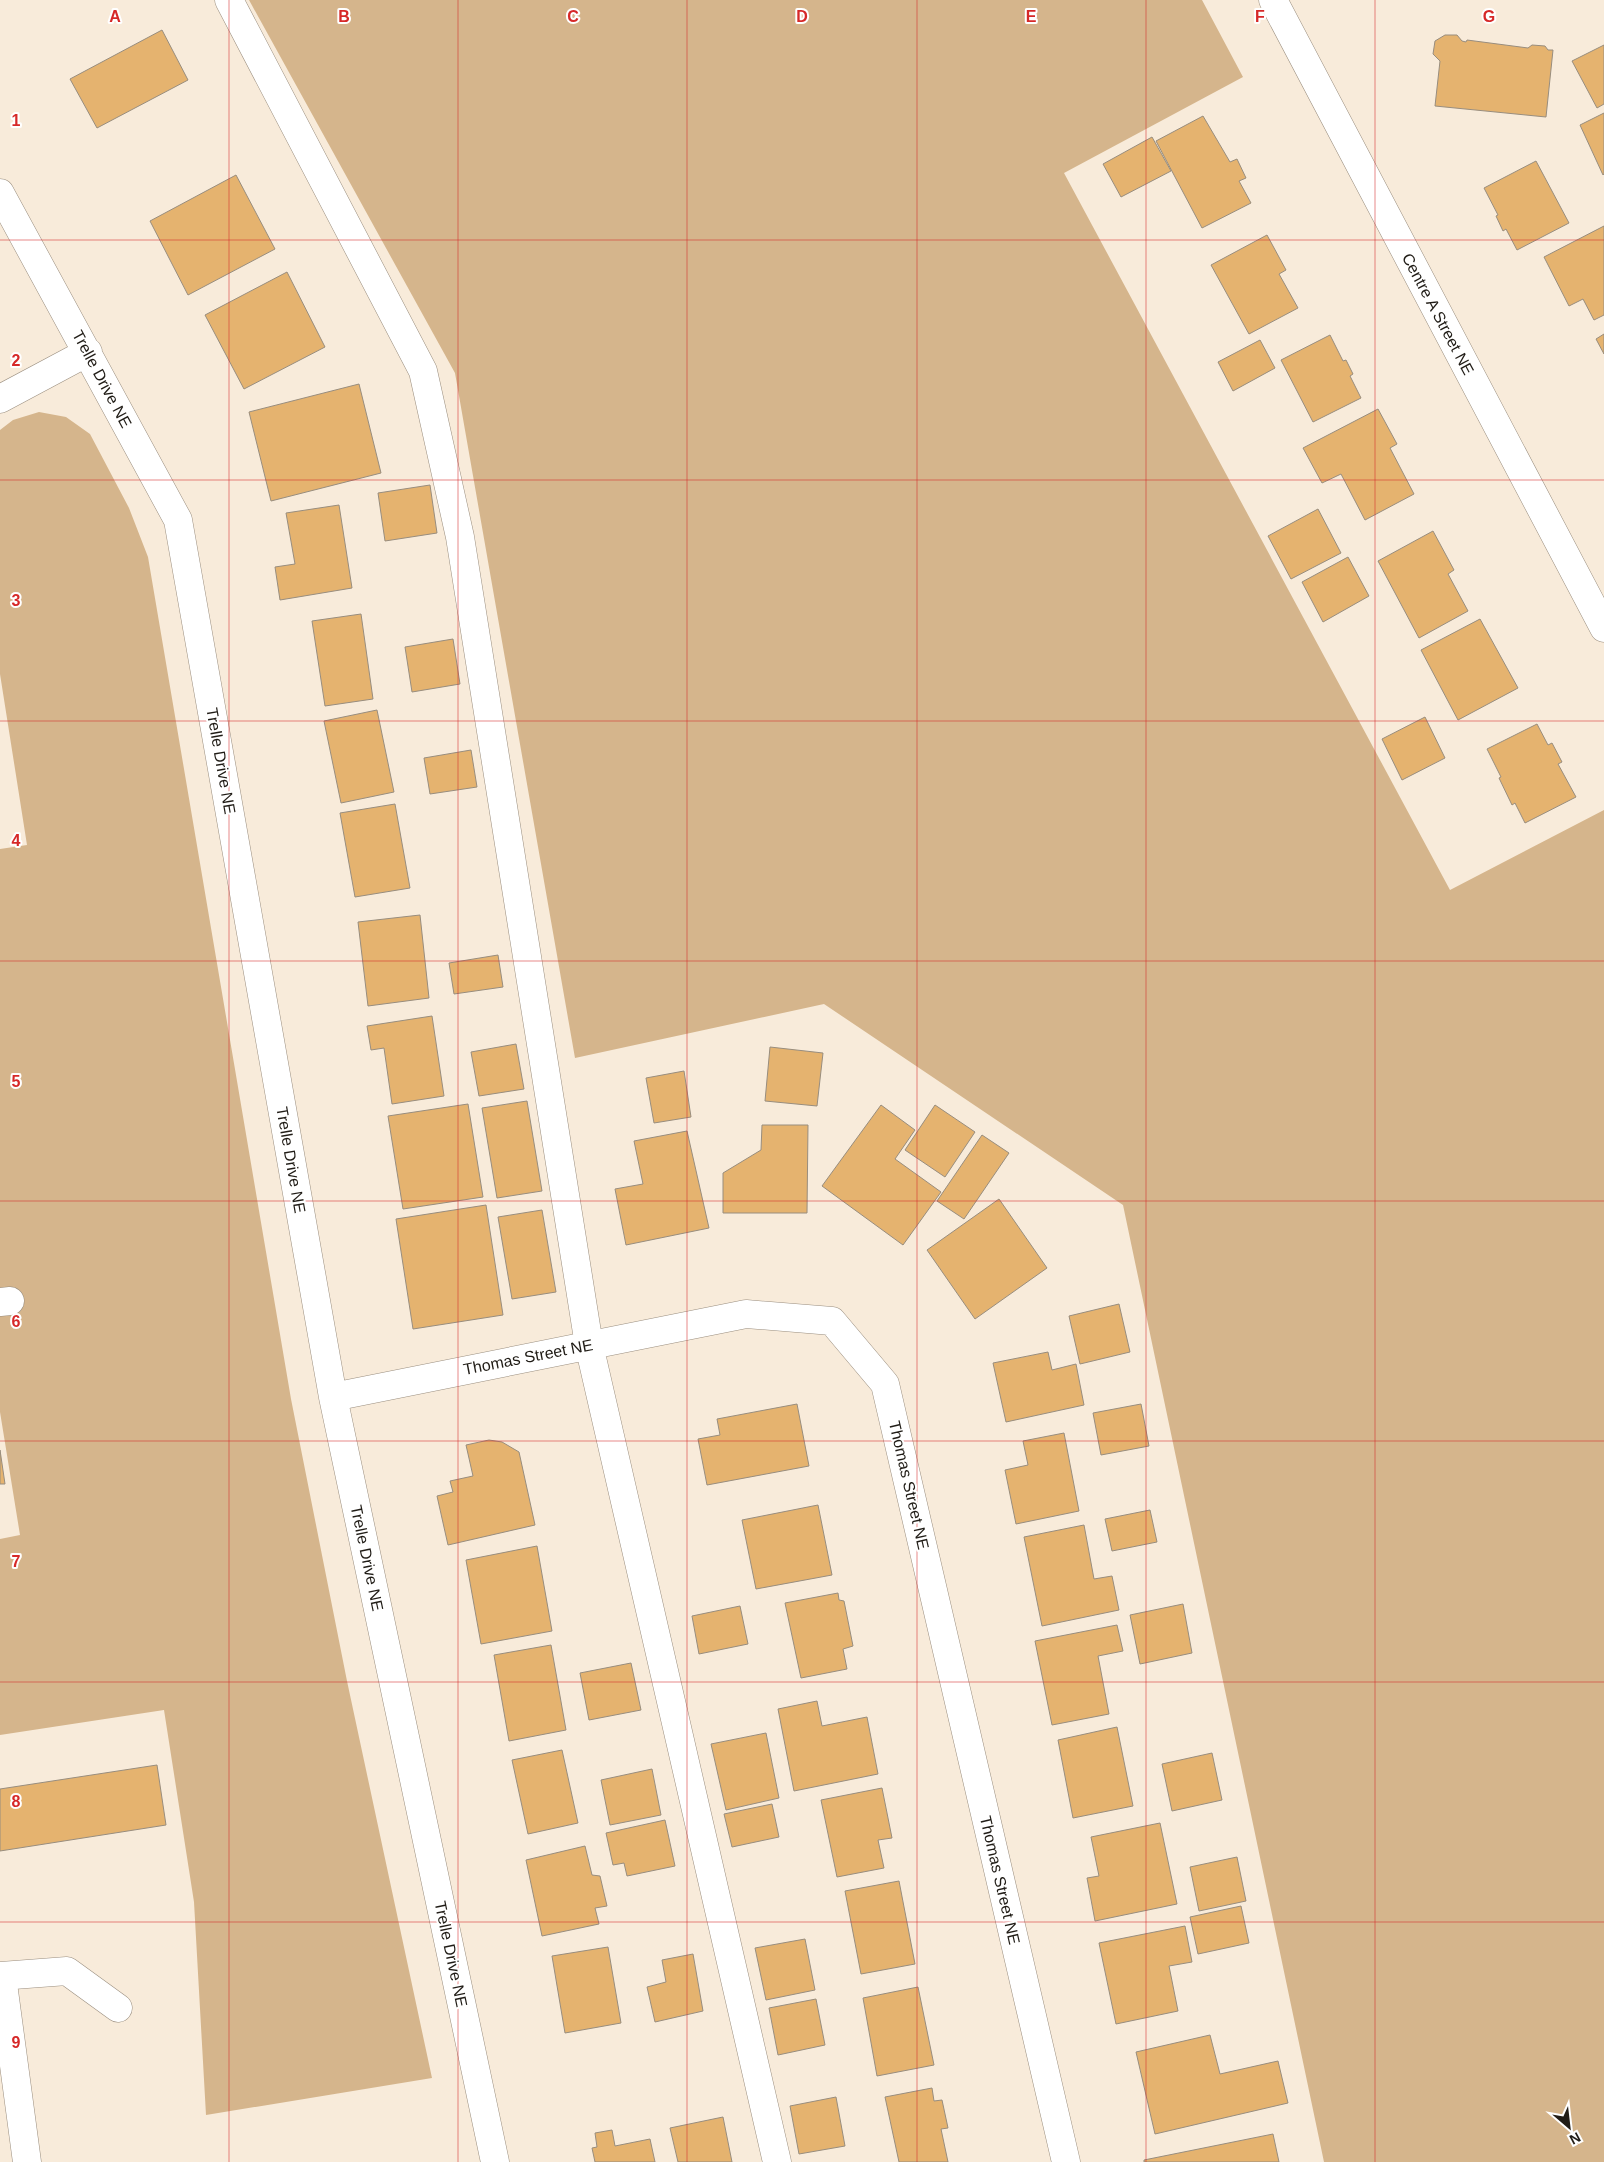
<svg xmlns="http://www.w3.org/2000/svg" width="1604" height="2162" font-family="Helvetica,sans-serif">
	<rect width="100%" height="100%" fill="#f8ebda"/>
	<path fill="#d5b58c" d="M249 0H1202L1243 77 1064 173 1450 890 1604 810V2162H1324L1123 1205 824 1004 575 1058 455 373Z
		M39 412 66 417 90 434 129 508 148 557 291 1399 347 1681 432 2078 206 2115 194 1902 164 1710 0 1735V1539L20 1535 0 1412V849L27 845 0 674V430L13 420Z"/>
	<path fill="#e5b36f" stroke="#988d7e" d="M162 30 188 80 97 128 70 79Z
		M1445 35H1457L1462 41 1466 42 1467 40 1528 48 1532 45 1545 46 1548 50H1553L1546 117 1435 106 1440 61 1433 54 1435 41Z
		M1604 45V104L1597 108 1572 61Z
		M1604 113V174L1603 175 1580 125Z
		M1203 116 1230 162 1237 159 1246 178 1239 181 1251 203 1202 228 1156 141Z
		M1152 137 1171 171 1121 197 1103 164Z
		M1536 161 1569 223 1517 250 1506 229 1503 231 1496 216 1498 215 1484 188Z
		M236 175 275 249 188 295 150 221Z
		M1604 226V315L1594 320 1583 299 1569 306 1544 257Z
		M1267 235 1286 270 1279 274 1298 308 1249 334 1211 265Z
		M287 272 325 347 244 389 205 315Z
		M1604 334V354L1596 339Z
		M1330 335 1343 361 1346 360 1353 374 1350 376 1361 398 1313 422 1281 360Z
		M1260 340 1275 368 1233 391 1218 362Z
		M359 384 381 473 271 501 249 412Z
		M1378 409 1397 444 1390 448 1414 494 1365 520 1341 474 1322 483 1303 448Z
		M430 485 437 533 385 541 378 493Z
		M339 505 352 588 280 600 275 567 295 564 286 513Z
		M1318 509 1341 553 1291 579 1268 536Z
		M1433 531 1454 570 1448 574 1468 611 1419 638 1378 561Z
		M1348 557 1369 596 1323 622 1302 582Z
		M361 614 373 699 325 706 312 621Z
		M1480 619 1518 688 1458 720 1421 650Z
		M453 639 460 684 412 692 405 647Z
		M377 710 394 792 341 803 324 721Z
		M1425 717 1445 758 1402 780 1382 739Z
		M1537 724 1548 745 1552 743 1562 762 1558 764 1576 797 1525 823 1515 803 1512 805 1499 778 1501 777 1487 749Z
		M471 750 477 787 430 794 424 758Z
		M395 804 410 888 355 897 340 813Z
		M420 915 429 998 368 1006 358 922Z
		M498 955 503 987 454 994 449 963Z
		M432 1016 444 1096 392 1104 384 1048 371 1050 367 1026Z
		M516 1044 524 1089 479 1096 471 1052Z
		M770 1047 823 1053 817 1106 765 1101Z
		M684 1071 691 1117 654 1123 646 1078Z
		M527 1101 542 1191 497 1198 482 1108Z
		M468 1104 483 1197 403 1209 388 1116Z
		M881 1105 915 1130 895 1159 941 1192 903 1245 822 1186Z
		M935 1105 975 1132 945 1177 905 1150Z
		M762 1125H808L807 1213H723V1173L761 1150Z
		M687 1131 709 1228 626 1245 615 1189 643 1184 634 1141Z
		M982 1135 1009 1153 964 1219 937 1201Z
		M999 1199 1047 1268 975 1319 927 1250Z
		M486 1205 503 1315 413 1329 396 1219Z
		M542 1210 556 1292 512 1299 498 1217Z
		M1119 1304 1130 1352 1080 1364 1069 1316Z
		M1048 1352 1052 1370 1076 1364 1084 1405 1006 1422 993 1363Z
		M797 1404 809 1466 707 1485 698 1439 720 1435 717 1419Z
		M1141 1404 1149 1446 1101 1455 1093 1413Z
		M1064 1433 1079 1511 1016 1524 1005 1470 1028 1465 1023 1441Z
		M489 1440 502 1442 519 1452 535 1525 448 1545 437 1496 453 1492 450 1481 473 1476 466 1445Z
		M0 1450 5 1484H0Z
		M818 1505 832 1575 756 1589 742 1520Z
		M1150 1510 1157 1542 1112 1551 1105 1519Z
		M1084 1525 1094 1579 1112 1576 1119 1610 1042 1626 1024 1537Z
		M537 1546 552 1631 481 1644 466 1560Z
		M838 1593 839 1600 844 1601 853 1646 843 1649 847 1669 801 1678 785 1603Z
		M1183 1604 1192 1653 1140 1664 1130 1615Z
		M740 1606 748 1644 699 1654 692 1616Z
		M1117 1625 1123 1651 1098 1656 1109 1714 1052 1725 1035 1641Z
		M551 1645 566 1730 509 1741 494 1655Z
		M631 1663 641 1710 589 1720 580 1673Z
		M817 1701 822 1726 867 1717 878 1774 794 1791 778 1709Z
		M1117 1727 1133 1806 1073 1818 1058 1740Z
		M766 1733 779 1798 726 1810 711 1744Z
		M562 1750 578 1823 528 1834 512 1760Z
		M1212 1753 1222 1800 1172 1811 1162 1764Z
		M157 1765 166 1825 0 1851V1789Z
		M652 1769 661 1815 610 1825 601 1780Z
		M882 1788 892 1838 878 1840 884 1868 837 1877 821 1800Z
		M772 1804 779 1837 732 1847 724 1814Z
		M665 1820 675 1866 627 1876 624 1863 613 1865 606 1833Z
		M1160 1823 1177 1904 1095 1921 1087 1878 1099 1876 1091 1837Z
		M585 1846 592 1875 600 1876 607 1906 595 1908 599 1924 542 1936 526 1860Z
		M1237 1857 1246 1901 1199 1911 1190 1867Z
		M899 1881 915 1964 861 1974 845 1891Z
		M1241 1906 1249 1943 1198 1954 1190 1917Z
		M1185 1926 1192 1962 1169 1966 1178 2011 1116 2024 1099 1943Z
		M805 1939 815 1990 766 2000 755 1948Z
		M608 1947 621 2023 565 2033 552 1956Z
		M693 1954 703 2011 655 2022 647 1987 666 1982 662 1960Z
		M918 1987 934 2065 877 2076 863 1998Z
		M816 1999 825 2045 778 2055 769 2008Z
		M1210 2035 1220 2074 1278 2061 1288 2103 1155 2134 1136 2052Z
		M932 2088 934 2101 942 2100 948 2128 941 2129 948 2162H899L885 2097Z
		M836 2097 845 2146 799 2154 790 2106Z
		M723 2117 732 2162H678L670 2128Z
		M612 2130 615 2146 650 2139 655 2162H595L592 2148 597 2147 595 2133Z
		M1273 2134 1279 2162H1144V2160Z"/>
	<g fill="none" stroke-linecap="round" stroke-linejoin="round">
		<defs>
			<path id="minor" d="M229 0 423 371 460 537 589 1345 777 2162
				M1273 0 1604 628
				M0 193 178 520 333 1397 495 2162
				M0 399 88 352
				M0 1302 10 1301
				M333 1397 746 1314 832 1321 885 1384 1066 2162
				M0 1976 67 1971 118 2008
				M2 1976 27 2162"/>
		</defs>
		<use href="#minor" stroke="#9a8e7f" stroke-width="29"/>
		<use href="#minor" stroke="#fff" stroke-width="28"/>
	</g>
	<path fill="none" stroke="#d62828" stroke-width="1" stroke-opacity="0.55" d="M229 0V2162M458 0V2162M687 0V2162M917 0V2162M1146 0V2162M1375 0V2162M0 240H1604M0 480H1604M0 721H1604M0 961H1604M0 1201H1604M0 1441H1604M0 1682H1604M0 1922H1604"/>
	<g text-anchor="middle" dominant-baseline="central" stroke-width="4" stroke-linejoin="round" paint-order="stroke">
		<g font-size="16" fill="#201c16" stroke="#fff">
			<text transform="translate(1438 314) rotate(62)">Centre A Street NE</text>
			<text transform="translate(102 379) rotate(62)">Trelle Drive NE</text>
			<text transform="translate(221 761) rotate(80)">Trelle Drive NE</text>
			<text transform="translate(291 1160) rotate(80)">Trelle Drive NE</text>
			<text transform="translate(528 1357) rotate(-11)">Thomas Street NE</text>
			<text transform="translate(909 1485) rotate(77)">Thomas Street NE</text>
			<text transform="translate(367 1558) rotate(78)">Trelle Drive NE</text>
			<text transform="translate(1000 1880) rotate(77)">Thomas Street NE</text>
			<text transform="translate(451 1954) rotate(78)">Trelle Drive NE</text>
		</g>
	</g>
	<g font-size="16" text-anchor="middle" font-weight="bold" fill="#d62828" stroke="#fff" stroke-width="4" stroke-linejoin="round" paint-order="stroke">
		<text x="115" y="22">A</text>
		<text x="344" y="22">B</text>
		<text x="573" y="22">C</text>
		<text x="802" y="22">D</text>
		<text x="1031" y="22">E</text>
		<text x="1260" y="22">F</text>
		<text x="1489" y="22">G</text>
		<text x="16" y="126">1</text>
		<text x="16" y="366">2</text>
		<text x="16" y="606">3</text>
		<text x="16" y="846">4</text>
		<text x="16" y="1087">5</text>
		<text x="16" y="1327">6</text>
		<text x="16" y="1567">7</text>
		<text x="16" y="1807">8</text>
		<text x="16" y="2048">9</text>
	</g>
	<g transform="translate(1569 2127) rotate(152)" stroke="#ffffff" stroke-width="4" paint-order="stroke">
	<path d="M0-4L9 19L0 12L-9 19Z" fill="#201c16"/>
	<text y="-8" font-size="14" font-weight="bold" text-anchor="middle" fill="#201c16">N</text>
	</g>
</svg>
